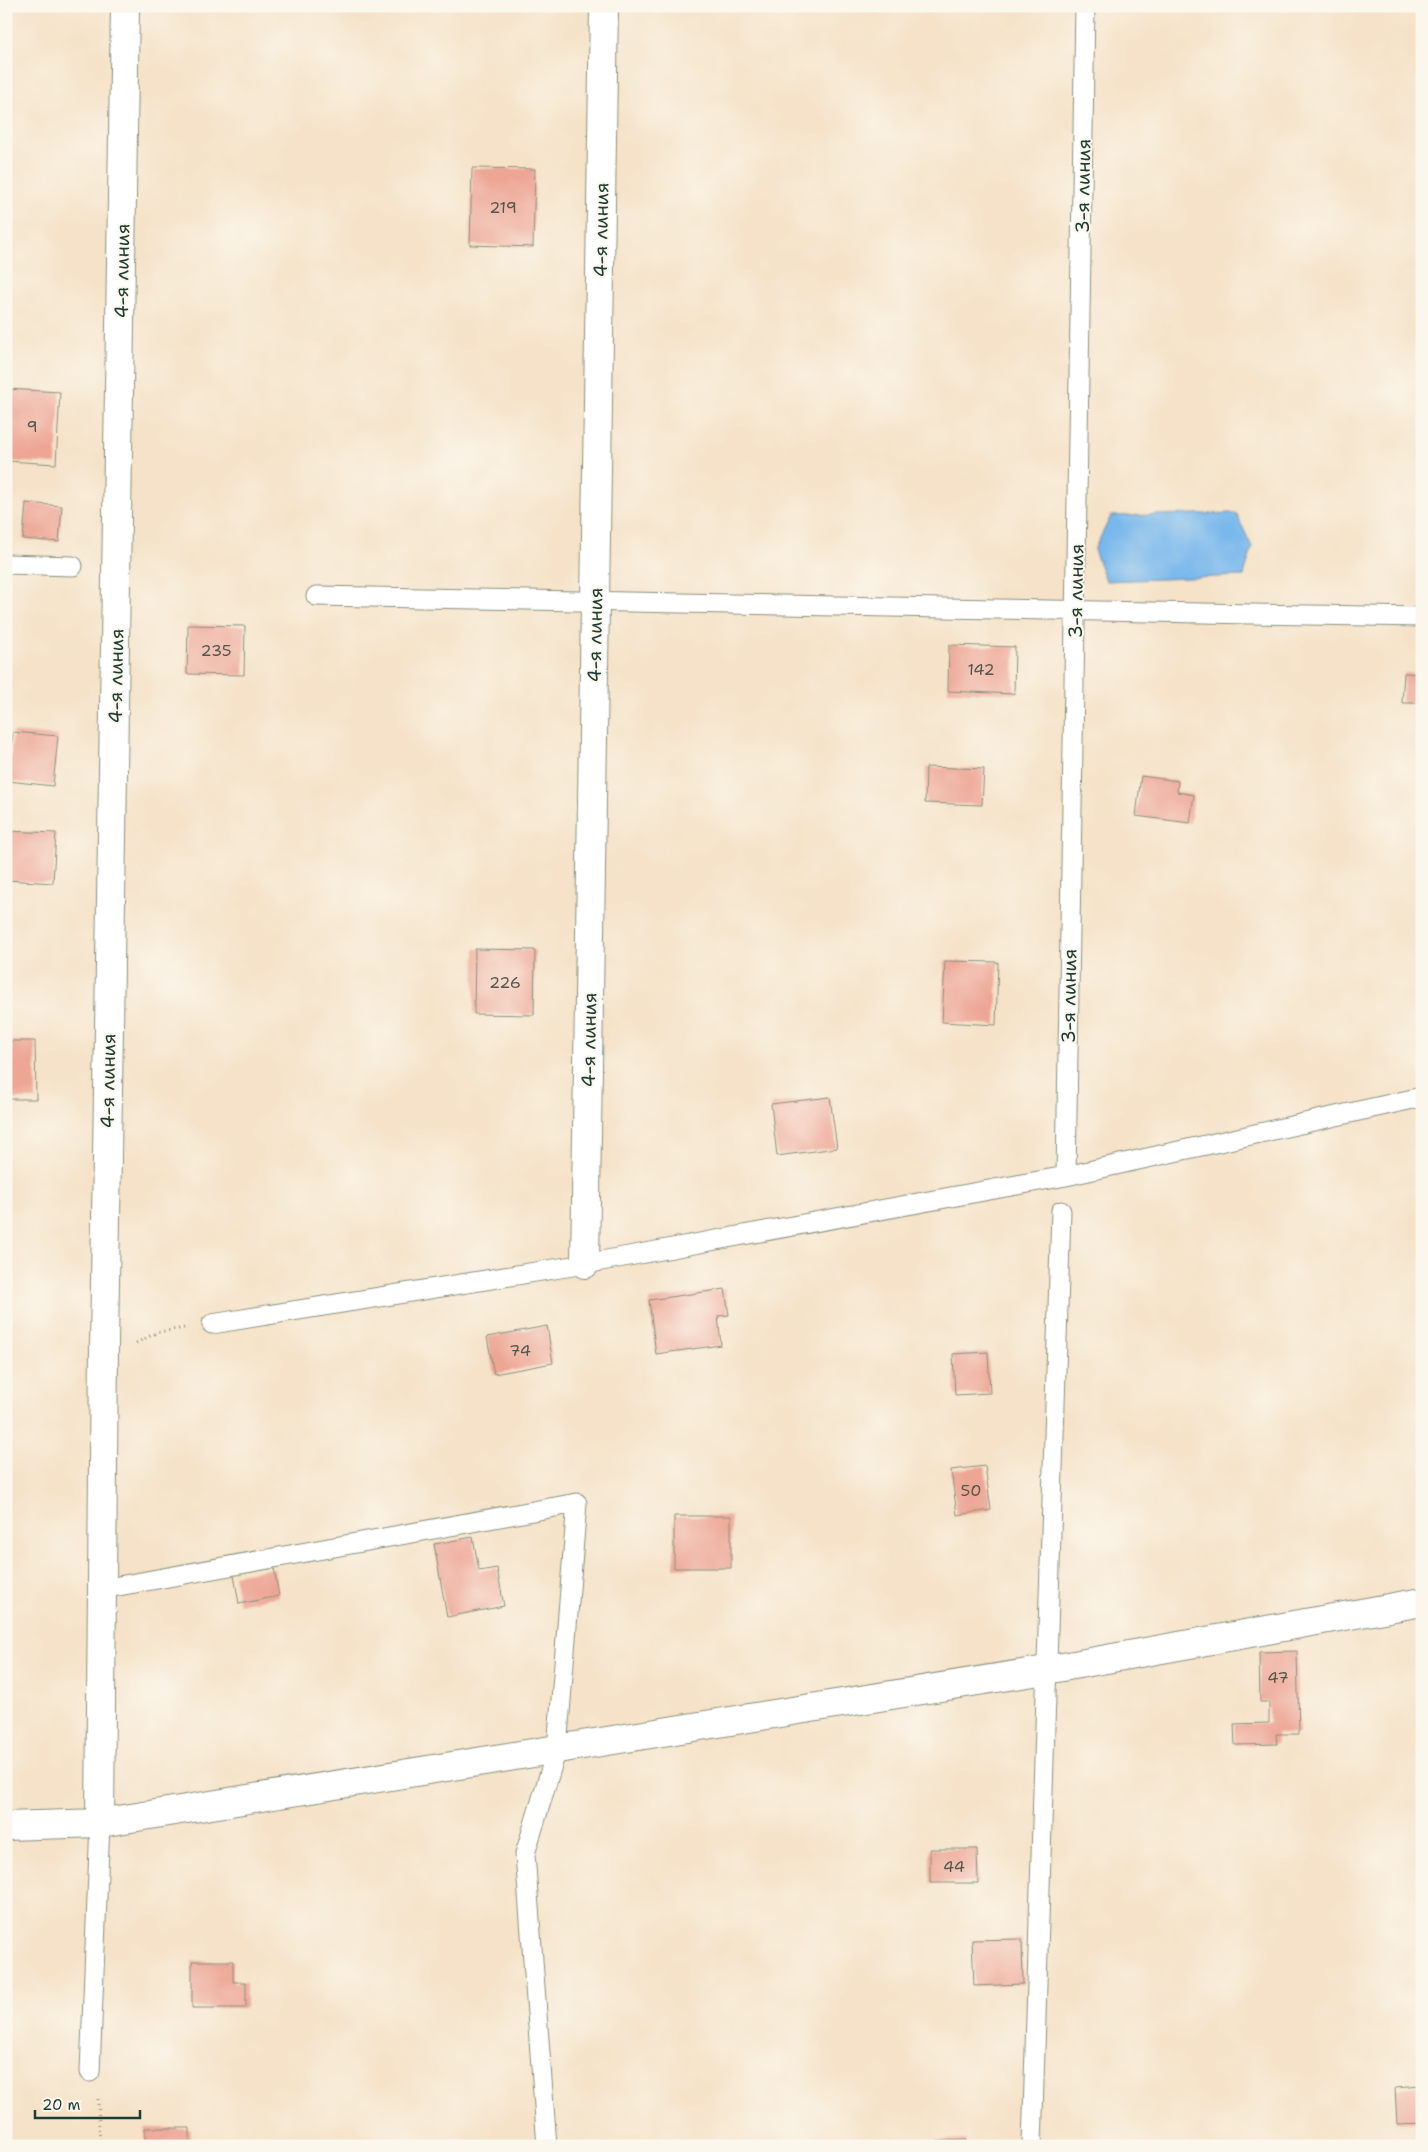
<svg xmlns="http://www.w3.org/2000/svg" width="1428" height="2152" font-family="'Shantell Sans',sans-serif">
	<rect width="100%" height="100%" fill="#fbf7ec"/>
	<filter id="ink" filterUnits="userSpaceOnUse"><feTurbulence type="fractalNoise" baseFrequency=".02" numOctaves="2"/><feDisplacementMap in="SourceGraphic" scale="10" xChannelSelector="R" yChannelSelector="G"/><feConvolveMatrix kernelMatrix="1 2 1 2 8 2 1 2 1" color-interpolation-filters="sRGB"/></filter>
	<filter id="wash" filterUnits="userSpaceOnUse"><feTurbulence type="fractalNoise" baseFrequency=".0096" numOctaves="4" result="noise"/><feDisplacementMap in="SourceGraphic" scale="20" xChannelSelector="R" yChannelSelector="G"/><feGaussianBlur stdDeviation="1.12" result="paint"/><feColorMatrix in="noise" values="0 0 0 0 0 0 0 0 0 0 0 0 0 0 0 0 0 1.4 0 .05"/><feComposite in="paint" operator="in"/></filter>
	<g filter="url(#wash)">
		<rect width="100%" height="100%" fill="#f5e2c8"/>
		<path fill="#79b8ec" stroke="#4c7a90" d="M1236 513 1252 547 1244 576 1106 581 1094 550 1111 516Z"/>
		<g id="blocks">
			<path fill="#eda594" d="M472 168 535 169 533 247 470 245Z
				M6 389 60 392 56 464 6 461Z
				M26 503 62 506 59 542 23 539Z
				M188 625 245 626 244 675 187 674Z
				M949 645 1015 647 1014 694 948 691Z
				M1404 673 1422 674V703H1402Z
				M13 732 58 736 53 786 8 781Z
				M926 767 984 769 982 805 925 803Z
				M1141 776 1178 781 1177 792 1194 795 1190 823 1136 816Z
				M6 831 56 833 53 883 6 880Z
				M475 949 535 950 534 1015 474 1014Z
				M945 961 998 962 996 1025 942 1022Z
				M6 1041H35L36 1099H6Z
				M830 1097 837 1148 777 1156 771 1104Z
				M725 1289 729 1315 718 1316 721 1345 656 1354 649 1300Z
				M547 1326 553 1363 494 1374 487 1337Z
				M988 1352 990 1393 955 1395 953 1354Z
				M985 1466 991 1510 957 1515 951 1470Z
				M674 1516H731V1568H674Z
				M473 1537 479 1571 497 1568 504 1606 447 1617 434 1544Z
				M274 1568 279 1596 239 1604 234 1575Z
				M1297 1651 1299 1734H1276L1277 1744 1235 1745 1234 1724 1269 1723V1702H1260L1259 1652Z
				M930 1849H977L978 1883H930Z
				M1022 1939 1023 1984 974 1986 972 1940Z
				M192 1961H233V1982H246V2008H192Z
				M1422 2086V2123L1397 2124 1395 2088Z
				M145 2128H190V2146H145Z
				M966 2140V2146H927L926 2142Z"/>
		</g>
	</g>
	<g filter="url(#ink)">
		<use href="#blocks" fill-opacity="0" stroke="#8a907e" stroke-width="1"/>
		<g fill="none" stroke-linecap="round" stroke-linejoin="round">
			<defs>
				<path id="lane" d="M6 564 73 566
					M316 596C684 600 1053 611 1422 617
					M1066 1176 1085 6
					M212 1324 585 1264 1066 1176 1422 1097
					M102 1589 577 1503 557 1749 525 1854 547 2146
					M90 2072 100 1823
					M1032 2146 1061 1211"/>
				<path id="street" d="M585 1264 604 6
					M100 1823 104 1346 125 6
					M6 1826 100 1823 1046 1670 1422 1602"/>
			</defs>
			<use href="#lane" stroke="#8a907e" stroke-width="21"/>
			<use href="#street" stroke="#8a907e" stroke-width="30"/>
			<path stroke="#8a907e" stroke-width="3" stroke-dasharray="1 4" stroke-linecap="butt" d="M136 1343 158 1332 185 1328
				M98 2099 100 2146"/>
			<use href="#lane" stroke="#fff" stroke-width="19"/>
			<use href="#street" stroke="#fff" stroke-width="28"/>
		</g>
	</g>
	<g text-anchor="middle" dominant-baseline="central" stroke-width="4" stroke-linejoin="round" paint-order="stroke">
		<g font-size="16" fill="#52574c">
			<text x="503" y="207">219</text>
			<text x="32" y="426">9</text>
			<text x="216" y="650">235</text>
			<text x="981" y="669">142</text>
			<text x="505" y="982">226</text>
			<text x="520" y="1350">74</text>
			<text x="971" y="1490">50</text>
			<text x="1278" y="1677">47</text>
			<text x="954" y="1866">44</text>
		</g>
		<g font-size="19" fill="#1f3d34" stroke="#fbf7ec">
			<text transform="translate(1083 186) rotate(-89)">3-я линия</text>
			<text transform="translate(601 230) rotate(-89)">4-я линия</text>
			<text transform="translate(122 271) rotate(-89)">4-я линия</text>
			<text transform="translate(1076 591) rotate(-89)">3-я линия</text>
			<text transform="translate(595 635) rotate(-89)">4-я линия</text>
			<text transform="translate(116 676) rotate(-89)">4-я линия</text>
			<text transform="translate(1069 996) rotate(-89)">3-я линия</text>
			<text transform="translate(589 1040) rotate(-89)">4-я линия</text>
			<text transform="translate(108 1081) rotate(-89)">4-я линия</text>
		</g>
	</g>
	<rect width="1428" height="2152" fill="none" stroke="#fbf7ec" stroke-width="25"/>
	<path d="M35 2110v8h105v-8" fill="none" stroke="#1f3d34" stroke-width="2.5"/>
	<text x="42" y="2110" font-size="15" fill="#1f3d34" stroke="#fbf7ec" stroke-width="4" paint-order="stroke">20 m</text>
</svg>
